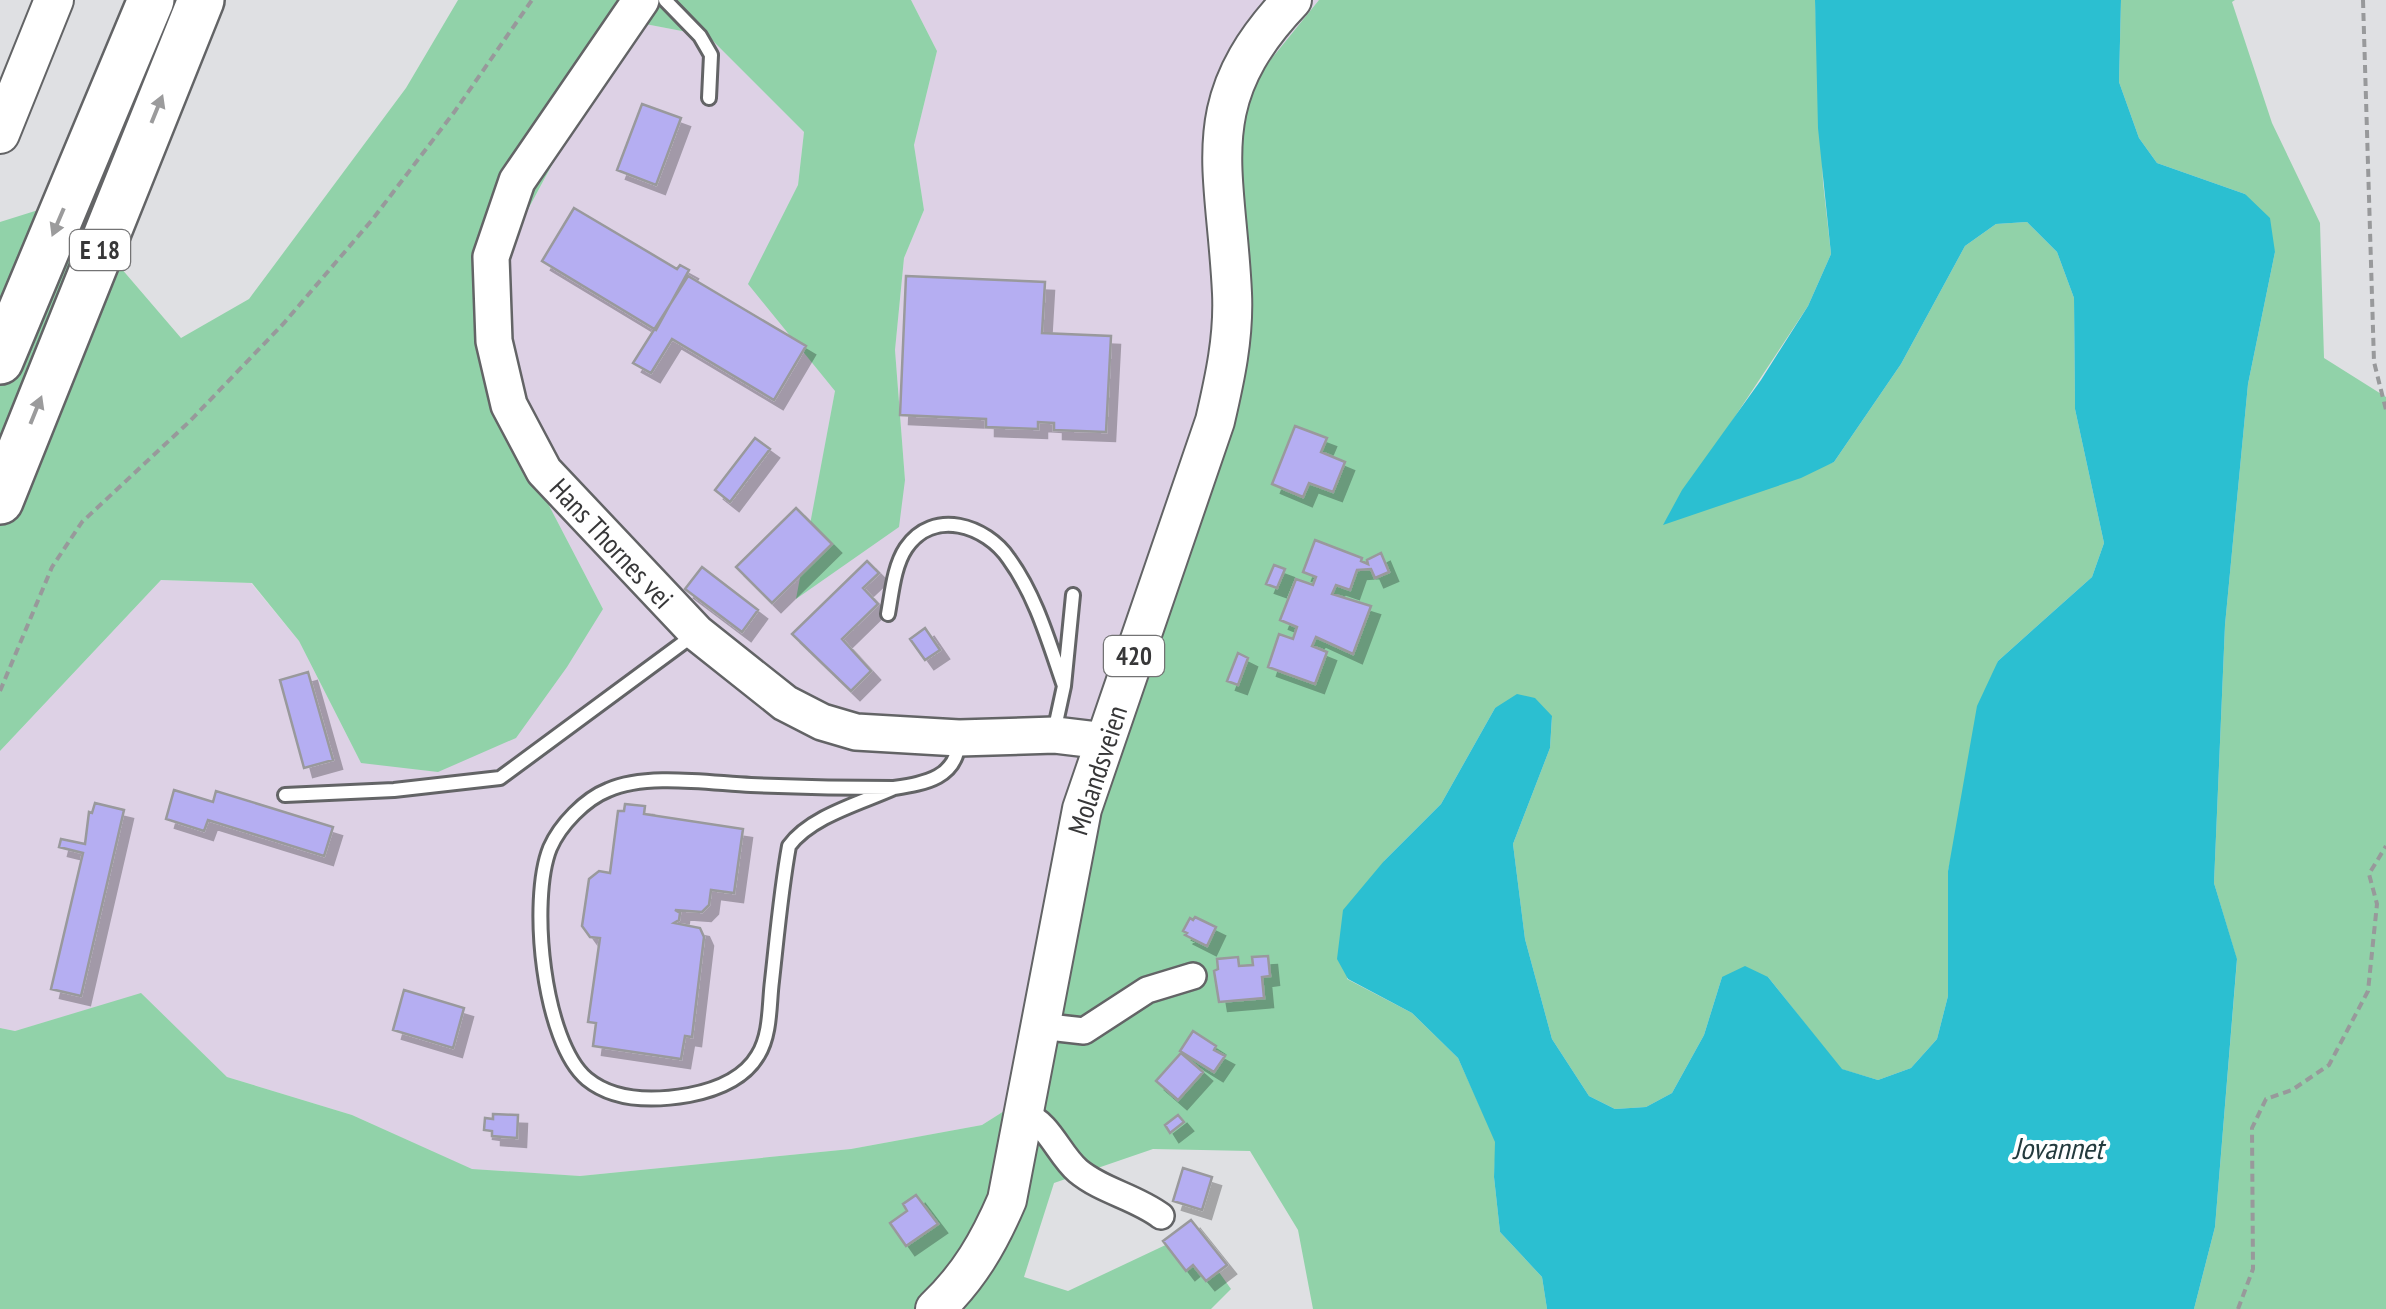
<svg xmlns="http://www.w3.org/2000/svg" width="2386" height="1309" font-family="'PT Sans Narrow',sans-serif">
	<defs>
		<filter id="shadow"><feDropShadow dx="9" dy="9" stdDeviation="0" flood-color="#0004"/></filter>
	</defs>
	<rect width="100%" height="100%" fill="#dfe0e3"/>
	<path fill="#ddd1e5" d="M911 0H1319L1251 84 1233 337 1020 1101 982 1125 851 1149 580 1176 471 1169 352 1115 227 1077 141 994 15 1031 0 1028V751L161 580 251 583 299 641 361 763 603 609 543 494 495 370 504 254 568 136 640 23 708 36 804 132 798 185 749 284 835 391 797 598 905 480 895 350 904 258 924 210 914 145 937 51Z"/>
	<path fill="#91d2a9" d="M458 0H911L937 51 914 145 924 210 904 258 895 350 905 480 899 527 796 599 835 391 748 284 798 185 804 132 708 36 640 23 568 135 504 254 495 370 543 494 603 609 567 667 516 738 438 772 361 763 299 641 252 583 161 580 0 751V222L51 206 96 239 181 338 249 299 406 88Z
		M1319 0H1815L1823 182 1831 254 1808 306 1664 524 1834 462 1901 364 1965 246 1996 224 2027 222 2057 252 2074 298 2075 409 2104 543 2092 577 1998 661 1948 871V996L1937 1039 1911 1068 1878 1080 1841 1069 1768 977H1722L1704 1035 1672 1093 1646 1107 1615 1109 1589 1096 1552 1039 1525 939 1513 844 1550 748 1552 717 1534 698 1495 708 1441 804 1384 861 1347 979 1412 1013 1458 1058 1496 1142 1494 1177 1500 1232 1542 1277 1547 1309H1313L1298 1230 1250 1151 1153 1149 1054 1183 1024 1277 1068 1291 1191 1233 1231 1289 1211 1309H0V1028L15 1031 141 993 227 1077 352 1115 472 1169 580 1176 851 1149 982 1125 1020 1101 1051 971 1209 445 1229 206 1251 84Z
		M2121 0H2235L2232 2 2272 123 2320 223 2324 358 2386 397V1309H2194L2215 1227 2237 960 2214 883 2225 625 2248 384 2275 252 2245 194 2157 163 2139 138 2119 82Z"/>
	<path fill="#2bbfd1" d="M1815 0H2121L2119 82 2139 138 2157 163 2245 194 2270 218 2275 252 2248 384 2225 625 2214 883 2237 959 2215 1227 2194 1309H1547L1542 1277 1500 1232 1494 1177 1495 1142 1458 1058 1412 1013 1348 979 1337 959 1343 910 1384 861 1441 804 1495 708 1517 694 1535 698 1552 716 1550 748 1513 844 1525 939 1552 1039 1589 1096 1615 1109 1646 1107 1672 1093 1704 1035 1722 977 1745 966 1768 977 1842 1069 1878 1080 1911 1068 1937 1039 1948 996V871L1977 706 1998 661 2092 577 2104 543 2075 409 2074 298 2057 252 2027 222 1996 224 1965 246 1901 364 1834 462 1801 478 1663 525 1682 490 1761 380 1808 306 1831 254 1818 128Z"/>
	<path fill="#b5aef2" stroke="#99999c" stroke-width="2.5" filter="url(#shadow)" d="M642 104 681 118 656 185 617 170Z
		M574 208 677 269 680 265 689 270 656 330 542 261Z
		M688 276 806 346 774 400 672 339 651 373 633 363Z
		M906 276 1045 282 1042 333 1111 336 1106 432 1054 430V423L1038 422V429L986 427V419L900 415Z
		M1295 426 1327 438 1321 452 1345 462 1333 492 1309 483 1303 497 1272 484Z
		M755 438 770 449 730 502 715 490Z
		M796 508 832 544 772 603 736 567Z
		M1315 540 1362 558 1361 561 1368 564 1367 560 1381 553 1389 572 1375 578 1371 569 1357 570 1350 590 1336 585 1332 594 1371 606 1353 654 1316 637 1312 646 1327 652 1315 684 1268 667 1279 634 1293 639 1297 627 1280 620 1296 579 1313 585 1316 577 1303 572Z
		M867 561 879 573 863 588 878 604 842 639 871 671 851 691 792 634Z
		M1274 565 1285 569 1277 588 1266 584Z
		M702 567 758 610 742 632 685 589Z
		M925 628 940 650 925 660 910 639Z
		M1238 653 1248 658 1238 685 1227 681Z
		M308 672 333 760 304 768 280 680Z
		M174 790 213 802 216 791 333 827 324 856 208 820 204 831 166 819Z
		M95 803 124 810 81 996 51 989 83 853 59 847 61 839 85 844 89 812 92 813Z
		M625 804 645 806 644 814 743 829 734 893 711 890 709 905 702 912 675 910 680 913 679 920 674 923 700 928 704 937 692 1037 685 1036 681 1059 593 1046 596 1023 588 1022 600 938 590 937 582 926 589 879 599 871 610 873 618 811H624Z
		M1195 917 1216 927 1207 946 1185 935 1187 933 1183 931 1190 918 1193 920Z
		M1268 956 1270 976 1262 977 1264 998 1219 1002 1214 971 1218 969 1217 959 1238 957 1239 966 1253 965 1252 957Z
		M404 990 464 1008 453 1048 393 1030Z
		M1193 1031 1216 1046 1214 1050 1225 1056 1214 1072 1180 1051Z
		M1181 1053 1203 1072 1178 1100 1156 1081Z
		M493 1114 518 1115 517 1138 492 1136V1131L484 1130 485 1118 493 1119Z
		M1178 1115 1184 1122 1170 1133 1165 1125Z
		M1183 1168 1212 1177 1202 1210 1173 1201Z
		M916 1195 938 1224 906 1246 890 1223 907 1211 903 1204Z
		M1191 1220 1227 1265 1206 1281 1193 1265 1186 1271 1163 1241Z"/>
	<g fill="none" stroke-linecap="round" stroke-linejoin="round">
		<defs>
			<path id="lane" d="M665 0 700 36 711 55 709 98
				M888 614C892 592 894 566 906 548 933 508 986 525 1009 559 1036 596 1049 643 1064 686
				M1054 732 1064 686 1073 595
				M894 788C861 803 811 816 789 846 781 890 777 936 772 981 769 1004 771 1034 758 1055 744 1079 715 1090 689 1095 655 1101 615 1102 587 1079 543 1042 529 900 550 848 560 825 585 799 608 790 646 773 709 783 751 785 799 787 846 788 894 788 926 783 957 778 959 740
				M285 795 394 790 500 778 695 634"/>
			<path id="street" d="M1040 1026 1084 1031 1147 990 1193 976
				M1025 1115C1049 1123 1059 1155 1078 1171 1102 1191 1136 1197 1161 1216"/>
			<path id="secondary" d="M641 0 517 181 491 257 494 341 509 405 544 471 697 633 785 703 822 722 856 732 959 738 1055 735 1105 741"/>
			<path id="primary" d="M0 134 54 0
				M935 1309C969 1277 989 1242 1007 1200L1082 809 1215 421C1225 378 1234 337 1232 293 1226 165 1194 103 1292 0"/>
			<path id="highway" d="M0 361 151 0
				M0 501 201 0"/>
		</defs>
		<use href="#lane" stroke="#636466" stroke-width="18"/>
		<use href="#street" stroke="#636466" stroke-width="30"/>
		<use href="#secondary" stroke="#636466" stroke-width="40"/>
		<use href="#primary" stroke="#636466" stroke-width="42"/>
		<use href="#highway" stroke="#636466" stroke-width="50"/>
		<path stroke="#98999b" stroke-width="4" stroke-dasharray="8 5" stroke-linecap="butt" d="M2363 0 2374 362 2386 410
			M0 691 52 567 82 522 189 422 284 323 372 220 455 111 532 0
			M2238 1309 2253 1269 2252 1128 2266 1099 2292 1090 2329 1065 2368 991 2377 904 2369 874 2386 846"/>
		<use href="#lane" stroke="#fff" stroke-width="12"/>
		<use href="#street" stroke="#fff" stroke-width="25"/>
		<use href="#secondary" stroke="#fff" stroke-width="35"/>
		<use href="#primary" stroke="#fff" stroke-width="38"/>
		<use href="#highway" stroke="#fff" stroke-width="45"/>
	</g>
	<defs><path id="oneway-solid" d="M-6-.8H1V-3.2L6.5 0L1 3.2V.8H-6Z" transform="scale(2.5)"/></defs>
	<g fill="#9b9b9c">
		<use href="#oneway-solid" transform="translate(157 109) rotate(-68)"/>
		<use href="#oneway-solid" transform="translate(58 222) rotate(113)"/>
		<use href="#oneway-solid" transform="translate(36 410) rotate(-68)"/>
	</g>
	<g text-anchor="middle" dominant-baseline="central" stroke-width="8" stroke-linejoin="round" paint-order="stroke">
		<g fill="#fff" stroke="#737374" stroke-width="2.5">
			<rect x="70" y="230" width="60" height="40" rx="8"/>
			<rect x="1104" y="636" width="60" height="40" rx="8"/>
		</g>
		<g font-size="25" font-weight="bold" fill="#373738">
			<text x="100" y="250">E 18</text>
			<text x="1134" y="656">420</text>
		</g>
		<g font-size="28" fill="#373738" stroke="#fff">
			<text transform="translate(612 543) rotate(47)">Hans Thornes vei</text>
			<text transform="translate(1097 770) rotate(-72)">Molandsveien</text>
		</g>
		<g font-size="30" font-style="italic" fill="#243b3e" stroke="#fff">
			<text x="2058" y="1147">Jovannet</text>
		</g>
	</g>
</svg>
